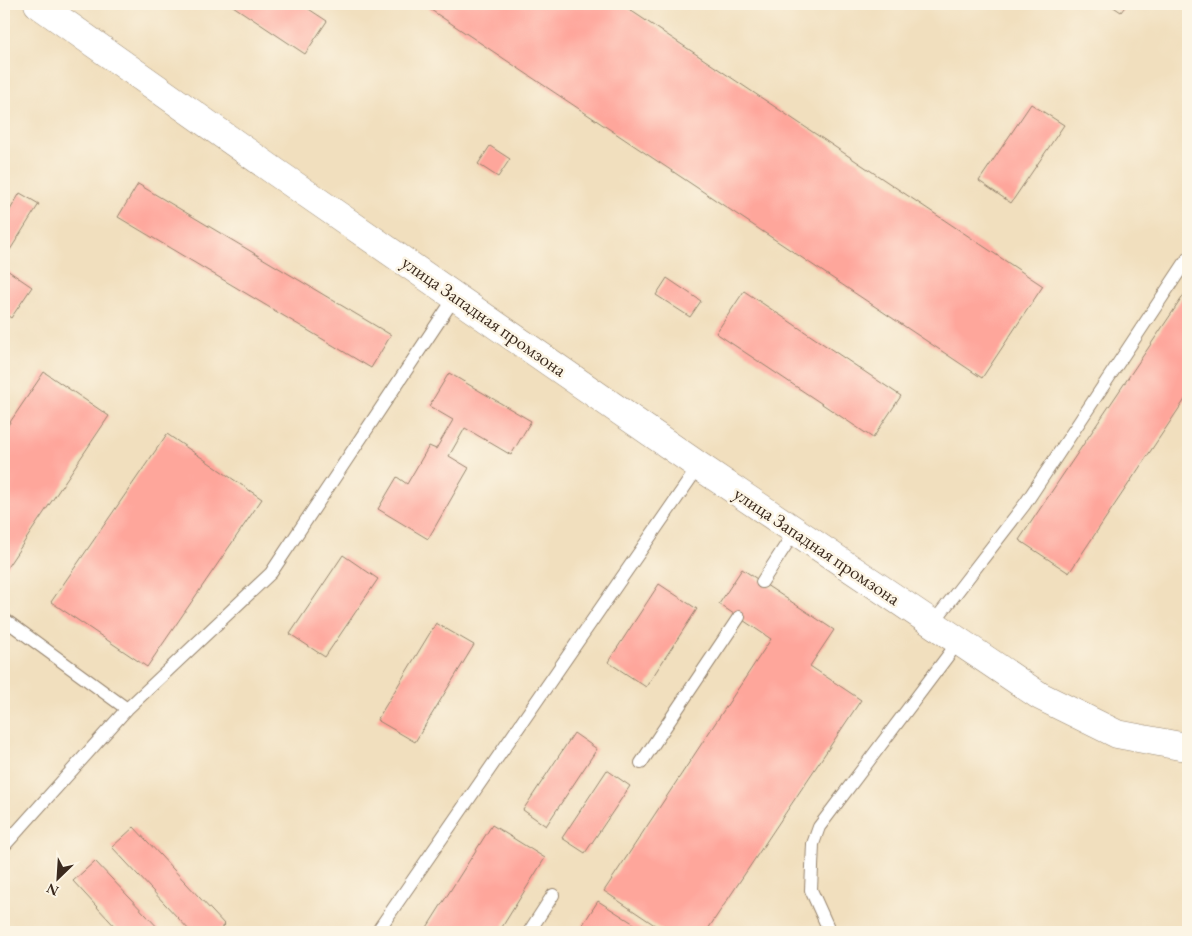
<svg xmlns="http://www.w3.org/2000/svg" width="1192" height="936" font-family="'EB Garamond',serif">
	<rect width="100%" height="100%" fill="#fcf5e5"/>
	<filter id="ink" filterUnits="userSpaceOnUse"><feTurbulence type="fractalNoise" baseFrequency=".02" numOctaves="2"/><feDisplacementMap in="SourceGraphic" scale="10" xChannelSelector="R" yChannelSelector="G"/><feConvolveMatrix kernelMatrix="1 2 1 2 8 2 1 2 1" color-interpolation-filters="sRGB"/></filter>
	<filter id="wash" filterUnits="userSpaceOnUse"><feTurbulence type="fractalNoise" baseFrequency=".0096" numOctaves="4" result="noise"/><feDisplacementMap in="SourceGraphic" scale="20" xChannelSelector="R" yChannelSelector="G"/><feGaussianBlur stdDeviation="1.12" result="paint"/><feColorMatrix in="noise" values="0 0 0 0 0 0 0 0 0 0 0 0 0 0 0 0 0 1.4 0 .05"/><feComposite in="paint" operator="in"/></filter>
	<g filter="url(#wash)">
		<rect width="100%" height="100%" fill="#f1dfbe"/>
		<g id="blocks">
			<path fill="#fea69b" d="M230 4H301L327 21 305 54Z
				M422 4H621L1043 286 982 378Z
				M1109 4H1127L1121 12Z
				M1031 104 1064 125 1011 203 979 181Z
				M490 146 510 159 498 177 478 164Z
				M138 184 391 335 371 368 118 217Z
				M20 193 39 204 10 250 4 246V220Z
				M4 268 32 287 11 318 4 313Z
				M667 278 701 301 690 317 656 295Z
				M1188 289V395L1069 573 1019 540Z
				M744 291 901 396 873 438 716 333Z
				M44 372 109 416 4 572V431Z
				M449 373 531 421 511 455 465 428 449 456 469 468 428 539 378 509 397 477 407 484 429 446 436 449 453 420 429 406Z
				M167 434 262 499 147 667 51 602Z
				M343 555 378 579 325 657 290 634Z
				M742 569 834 630 810 666 861 700 706 932H665L604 891 771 639 719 604Z
				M659 584 697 609 646 687 608 662Z
				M436 623 474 645 415 742 377 720Z
				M574 733 597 749 546 826 523 810Z
				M607 770 630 786 585 853 562 838Z
				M492 825 545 858 499 932H424Z
				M134 827 225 925 217 932H191L112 847Z
				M95 861 162 932H120L73 881Z
				M598 901 647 932H578Z"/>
		</g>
	</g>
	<g filter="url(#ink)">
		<use href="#blocks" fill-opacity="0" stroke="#96846e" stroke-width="1"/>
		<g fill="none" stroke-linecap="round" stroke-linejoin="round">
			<defs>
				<path id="service" d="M762 582 795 531
					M4 619 127 709
					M933 623 1025 504 1188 258
					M641 763 739 617
					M4 846 127 709 271 573 455 297
					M377 932 699 466
					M529 932 553 895
					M830 932 811 890 813 844 819 827 959 641"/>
				<path id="tertiary" d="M38 4 277 173 699 466 1040 696 1117 734 1180 746 1188 745"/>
			</defs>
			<use href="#service" stroke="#96846e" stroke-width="14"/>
			<use href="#tertiary" stroke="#96846e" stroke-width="29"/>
			<use href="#service" stroke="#fff" stroke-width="12"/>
			<use href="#tertiary" stroke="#fff" stroke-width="28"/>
		</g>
	</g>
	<g text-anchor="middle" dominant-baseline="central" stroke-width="5" stroke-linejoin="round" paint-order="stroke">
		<g font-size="19" fill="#3b2a1e" stroke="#fcf5e5">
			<text transform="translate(484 316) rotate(35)">улица Западная промзона</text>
			<text transform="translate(817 546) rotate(34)">улица Западная промзона</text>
		</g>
	</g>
	<rect width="1192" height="936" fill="none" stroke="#fcf5e5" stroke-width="20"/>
	<g transform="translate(58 878) rotate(205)" stroke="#fcf5e5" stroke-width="4" paint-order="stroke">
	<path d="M0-4L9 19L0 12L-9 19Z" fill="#3b2a1e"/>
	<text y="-8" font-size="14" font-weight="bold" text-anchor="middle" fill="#3b2a1e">N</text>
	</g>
</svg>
